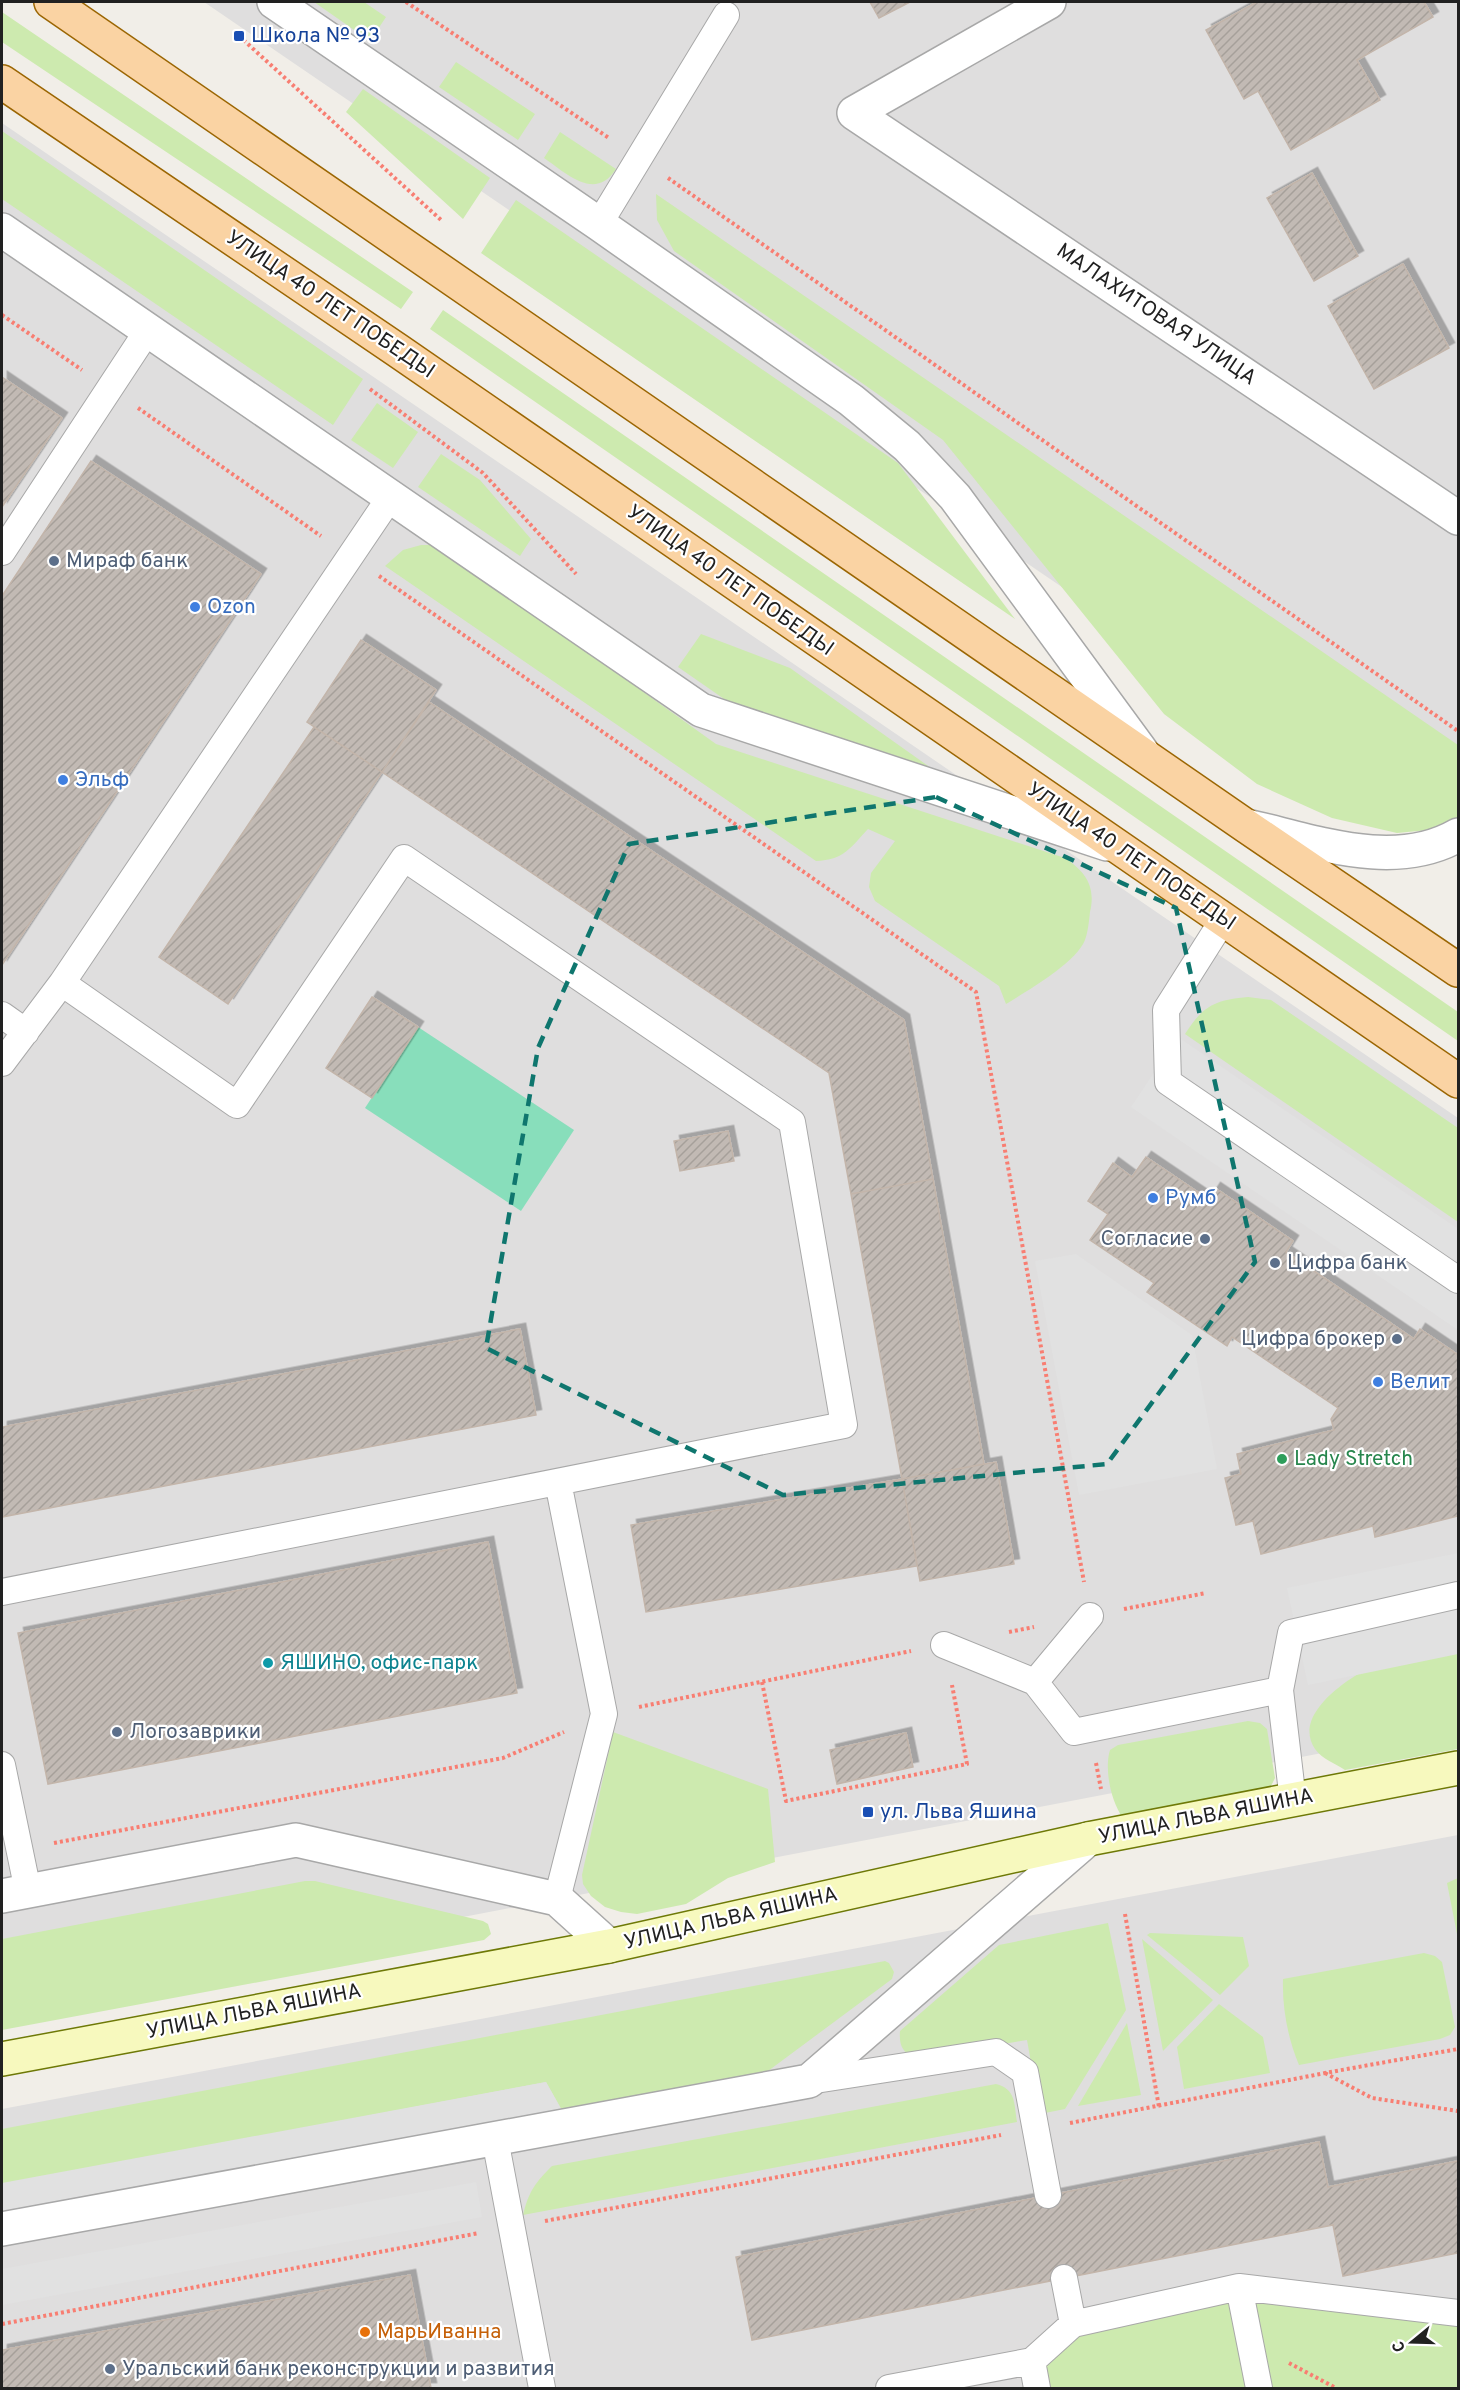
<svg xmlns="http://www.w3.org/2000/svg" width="1460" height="2390" font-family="Overpass,sans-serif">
	<defs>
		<pattern id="building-hatch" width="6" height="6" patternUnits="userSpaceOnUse" patternTransform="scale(1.5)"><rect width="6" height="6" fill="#c2bab4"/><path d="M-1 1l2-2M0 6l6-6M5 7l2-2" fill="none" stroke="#a6a09a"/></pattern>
		<filter id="shadow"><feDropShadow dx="5.5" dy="-5.5" stdDeviation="0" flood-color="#0004"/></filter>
	</defs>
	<rect width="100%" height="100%" fill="#f1eee8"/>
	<path fill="#dfdede" d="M204 2H1458V785L1424 834Z
		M2 123 1458 1118V1727L2 2005Z
		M1458 1835V2388H2V2109Z"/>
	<path fill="#cdeaaf" d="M314 2H364L386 17 370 41Z
		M2 12 413 292 401 309 2 42Z
		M456 62 535 114 518 140 439 87Z
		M363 89 490 178 463 219 346 112Z
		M2 131 363 379 333 425 2 199Z
		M560 132 616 169C595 202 566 173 544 158Z
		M656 194 1458 745V819L1439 829 1397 833 1332 818 1257 784 1164 714 943 440 674 251 657 220Z
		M516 200 898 463 1015 619 481 253Z
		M443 310 1458 1012V1041L430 329Z
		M377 403 418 432 393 468 351 440Z
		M441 454 480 480 531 539 520 556 418 487Z
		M421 545H438L716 744 1065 858C1086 872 1096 887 1090 912 1089 921 1088 932 1085 940 1076 963 1027 991 1006 1004L999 986 875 901 869 887 871 873 895 841 868 829C850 848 844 860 816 861L385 566 403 550Z
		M701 634 790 668 931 768 727 701 678 667Z
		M1248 997 1271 1000 1458 1128V1222L1185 1034C1203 1006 1214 1000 1248 997Z
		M1458 1637V1749L1345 1770C1336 1764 1322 1759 1315 1749 1290 1712 1357 1672 1383 1661 1407 1650 1434 1645 1458 1637Z
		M1248 1721 1260 1723 1267 1729 1275 1778 1270 1788 1123 1818C1111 1802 1104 1769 1110 1750L1118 1745Z
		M613 1732 768 1789 775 1862 728 1878 686 1904 637 1914 621 1912 605 1907 591 1896 583 1884 582 1875Z
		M1458 1878V1939L1447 1883Z
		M305 1881H315L483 1921 488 1924 491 1934 484 1940 2 2030V1939Z
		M1108 1923 1126 2010 1065 2109 1040 2114 1027 2040 915 2059C902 2052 899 2045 900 2031L999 1945Z
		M1150 1933 1243 1937 1249 1966 1220 1995 1147 1935Z
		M1142 1939 1213 2000 1163 2051Z
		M1424 1953 1435 1956 1442 1962 1455 2027 1450 2035 1440 2039 1299 2065C1288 2039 1282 2008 1283 1979Z
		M885 1961 889 1963 894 1972 892 1979 760 2077 564 2114 546 2082 2 2185V2129Z
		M1219 2004 1263 2037 1270 2073 1184 2089 1177 2047Z
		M1127 2023 1141 2095 1078 2106Z
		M996 2084C1016 2089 1014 2103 1017 2122L523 2215C529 2191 535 2183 552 2166Z
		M1239 2287 1458 2313V2388H1037L1032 2361 1073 2324Z"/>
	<path fill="#88debb" d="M418 1027 574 1130 521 1211 365 1108Z"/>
	<path fill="#e1e1e1" d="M1178 1037 1458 1229V1330L1131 1107Z
		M1076 1254 1192 1335 1217 1469 1079 1495 1035 1261Z
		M1458 1553V1654L1308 1685 1287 1588Z
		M546 2082 564 2114 2 2220V2183Z
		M476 2182 482 2217 2 2305V2269Z"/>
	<path fill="url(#building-hatch)" stroke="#c3b5aa" stroke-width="1.5" filter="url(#shadow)" d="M870 2H910L879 18Z
		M1257 2H1424L1433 17 1357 60 1380 100 1291 150 1258 91 1244 99 1206 30Z
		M1312 173 1358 256 1314 281 1267 198Z
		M1403 264 1449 348 1374 389 1328 306Z
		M2 377 62 418 2 507Z
		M91 461 261 574 2 965V596Z
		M361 640 436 690 382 772 307 722Z
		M429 702 904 1020 933 1179 851 1194 829 1073 382 772Z
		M314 727 382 772 228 1004 159 957Z
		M372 997 418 1027 372 1098 326 1068Z
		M728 1131 734 1161 680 1171 674 1141Z
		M1146 1157 1208 1199 1215 1188 1293 1241 1286 1252 1414 1339 1420 1329 1458 1355V1516L1375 1537 1373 1526 1261 1554 1253 1521 1236 1525 1225 1478 1241 1474 1237 1454 1334 1430 1331 1419 1338 1408 1232 1337 1227 1346 1147 1292 1154 1283 1090 1240 1108 1214 1088 1201 1113 1163 1132 1177Z
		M933 1179 984 1464 902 1479 851 1194Z
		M520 1329 536 1415 2 1517V1427Z
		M996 1462 1014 1564 920 1581 902 1479Z
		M902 1479 917 1566 646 1612 631 1525Z
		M488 1542 517 1693 48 1784 18 1633Z
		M906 1733 913 1767 837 1784 830 1750Z
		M1319 2142 1328 2187 1458 2161V2253L1343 2276 1333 2225 752 2340 736 2257Z
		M410 2275 431 2388H2V2350Z"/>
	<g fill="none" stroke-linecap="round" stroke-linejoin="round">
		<defs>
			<path id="lane" d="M599 224 726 15
				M2 552 148 330
				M1223 920 1166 1010 1168 1082 1458 1280
				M2 1015 26 1032
				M2 1063 62 983 391 496
				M2 1592 844 1425 792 1122 404 858 237 1105 62 983
				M944 1645 1035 1682 1074 1732 1280 1690
				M1035 1682 1090 1616
				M2 1765 28 1891
				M1293 1801 1280 1690 1291 1633 1458 1595
				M557 1899 604 1714 558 1482
				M809 2081 996 2052 1025 2072 1048 2195
				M495 2139 542 2388
				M1064 2278 1073 2324
				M1239 2287 1259 2388
				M1032 2361 1037 2388
				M889 2388 1032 2361 1073 2324 1239 2287 1458 2313"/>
			<path id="street" d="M274 2 599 224 851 400 907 446 955 497 1142 752
				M1049 2 854 113 1458 518
				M2 230 701 710 1107 844
				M1247 826C1314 841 1394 872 1458 835
				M2 1896 296 1840 557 1899 609 1946
				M2 2229 809 2081 1088 1839"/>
			<path id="secondary" d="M2 2059 609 1946 1088 1839 1458 1768"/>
			<path id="primary" d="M51 2 1246 826 1458 970
				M2 82 397 350 1458 1081"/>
		</defs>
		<use href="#lane" stroke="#a8a8a8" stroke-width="28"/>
		<use href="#street" stroke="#a8a8a8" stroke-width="36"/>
		<use href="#secondary" stroke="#6e7907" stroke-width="36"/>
		<use href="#primary" stroke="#9b6603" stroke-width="36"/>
		<path stroke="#f87e72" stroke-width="4" stroke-dasharray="3 3" stroke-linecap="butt" d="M406 2 609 138
			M239 36 441 220
			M668 178 1458 731
			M2 315 82 370
			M370 389 483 473 576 574
			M138 408 321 536
			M379 576 976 992 1084 1582
			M1124 1609 1206 1593
			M1009 1632 1034 1627
			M762 1682 786 1801 967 1764 952 1685
			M639 1707 911 1651
			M1096 1763 1101 1789
			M54 1843 503 1758 564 1732
			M1125 1914 1159 2107
			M1325 2073 1372 2098 1458 2111
			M1070 2123 1325 2073 1458 2049
			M545 2221 1001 2135
			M2 2324 479 2233
			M1289 2363 1336 2388"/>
		<use href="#lane" stroke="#fff" stroke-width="26"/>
		<use href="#street" stroke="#fff" stroke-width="33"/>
		<use href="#secondary" stroke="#f7f9be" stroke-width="33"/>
		<use href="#primary" stroke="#fad3a3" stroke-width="33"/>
	</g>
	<path fill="none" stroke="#0f766e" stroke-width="4.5" stroke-dasharray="12 8" stroke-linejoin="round" d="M936 797 1176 908 1255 1262 1107 1464 783 1495 486 1348 538 1048 629 844Z"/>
	<g fill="#1a4fb4" stroke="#fff" stroke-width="2">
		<rect x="233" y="30" width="12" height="12" rx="3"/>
		<rect x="862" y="1806" width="12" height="12" rx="3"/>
	</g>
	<g fill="#5c6f8a" stroke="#fff" stroke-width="2">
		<circle cx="54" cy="561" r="6"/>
		<circle cx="1205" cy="1239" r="6"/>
		<circle cx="1275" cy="1263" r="6"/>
		<circle cx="1397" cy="1339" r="6"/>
		<circle cx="117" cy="1732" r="6"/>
		<circle cx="110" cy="2369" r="6"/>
	</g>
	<g fill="#3f7fe0" stroke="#fff" stroke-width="2">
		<circle cx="195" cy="607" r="6"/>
		<circle cx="63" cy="780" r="6"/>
		<circle cx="1153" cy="1198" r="6"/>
		<circle cx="1378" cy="1382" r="6"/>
	</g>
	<circle fill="#2e9e5b" stroke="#fff" stroke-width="2" cx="1282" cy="1459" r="6"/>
	<circle fill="#0f9aa8" stroke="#fff" stroke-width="2" cx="268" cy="1663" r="6"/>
	<circle fill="#e8710a" stroke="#fff" stroke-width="2" cx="365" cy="2332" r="6"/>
	<g text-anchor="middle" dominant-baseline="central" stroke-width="4.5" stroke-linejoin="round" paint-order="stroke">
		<g font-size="21" fill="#164399" stroke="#fff" text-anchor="start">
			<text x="251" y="36">Школа № 93</text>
			<text x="880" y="1812">ул. Льва Яшина</text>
		</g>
		<g font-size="21" fill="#212121" stroke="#fff">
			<text transform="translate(330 305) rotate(34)">УЛИЦА 40 ЛЕТ ПОБЕДЫ</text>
			<text transform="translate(1156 315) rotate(34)">МАЛАХИТОВАЯ УЛИЦА</text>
			<text transform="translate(730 581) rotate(35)">УЛИЦА 40 ЛЕТ ПОБЕДЫ</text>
			<text transform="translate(1131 857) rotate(34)">УЛИЦА 40 ЛЕТ ПОБЕДЫ</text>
			<text transform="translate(1206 1817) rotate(-11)">УЛИЦА ЛЬВА ЯШИНА</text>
			<text transform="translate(731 1919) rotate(-13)">УЛИЦА ЛЬВА ЯШИНА</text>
			<text transform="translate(254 2012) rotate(-11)">УЛИЦА ЛЬВА ЯШИНА</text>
		</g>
		<g font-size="21" fill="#4e5e75" stroke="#fff" text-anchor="start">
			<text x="66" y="561">Мираф банк</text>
			<text x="1193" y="1239" text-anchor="end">Согласие</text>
			<text x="1287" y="1263">Цифра банк</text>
			<text x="1385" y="1339" text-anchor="end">Цифра брокер</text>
			<text x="129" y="1732">Логозаврики</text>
			<text x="122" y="2369">Уральский банк реконструкции и развития</text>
		</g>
		<g font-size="21" fill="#366cbe" stroke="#fff" text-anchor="start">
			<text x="207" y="607">Ozon</text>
			<text x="75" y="780">Эльф</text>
			<text x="1165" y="1198">Румб</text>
			<text x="1390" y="1382">Велит</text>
		</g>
		<g font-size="21" fill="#27864d" stroke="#fff" text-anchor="start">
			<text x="1294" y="1459">Lady Stretch</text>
		</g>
		<g font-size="21" fill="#0d838f" stroke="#fff" text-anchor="start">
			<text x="280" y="1663">ЯШИНО, офис-парк</text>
		</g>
		<g font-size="21" fill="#c56008" stroke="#fff" text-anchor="start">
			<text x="377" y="2332">МарьИванна</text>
		</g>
	</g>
	<rect width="1460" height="2390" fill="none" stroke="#212121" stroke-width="6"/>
	<g transform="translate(1412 2342) rotate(251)" stroke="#ffffff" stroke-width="4.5" paint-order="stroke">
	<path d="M0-4.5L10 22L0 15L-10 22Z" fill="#212121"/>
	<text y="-9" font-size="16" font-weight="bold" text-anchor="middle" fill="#212121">С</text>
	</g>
</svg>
